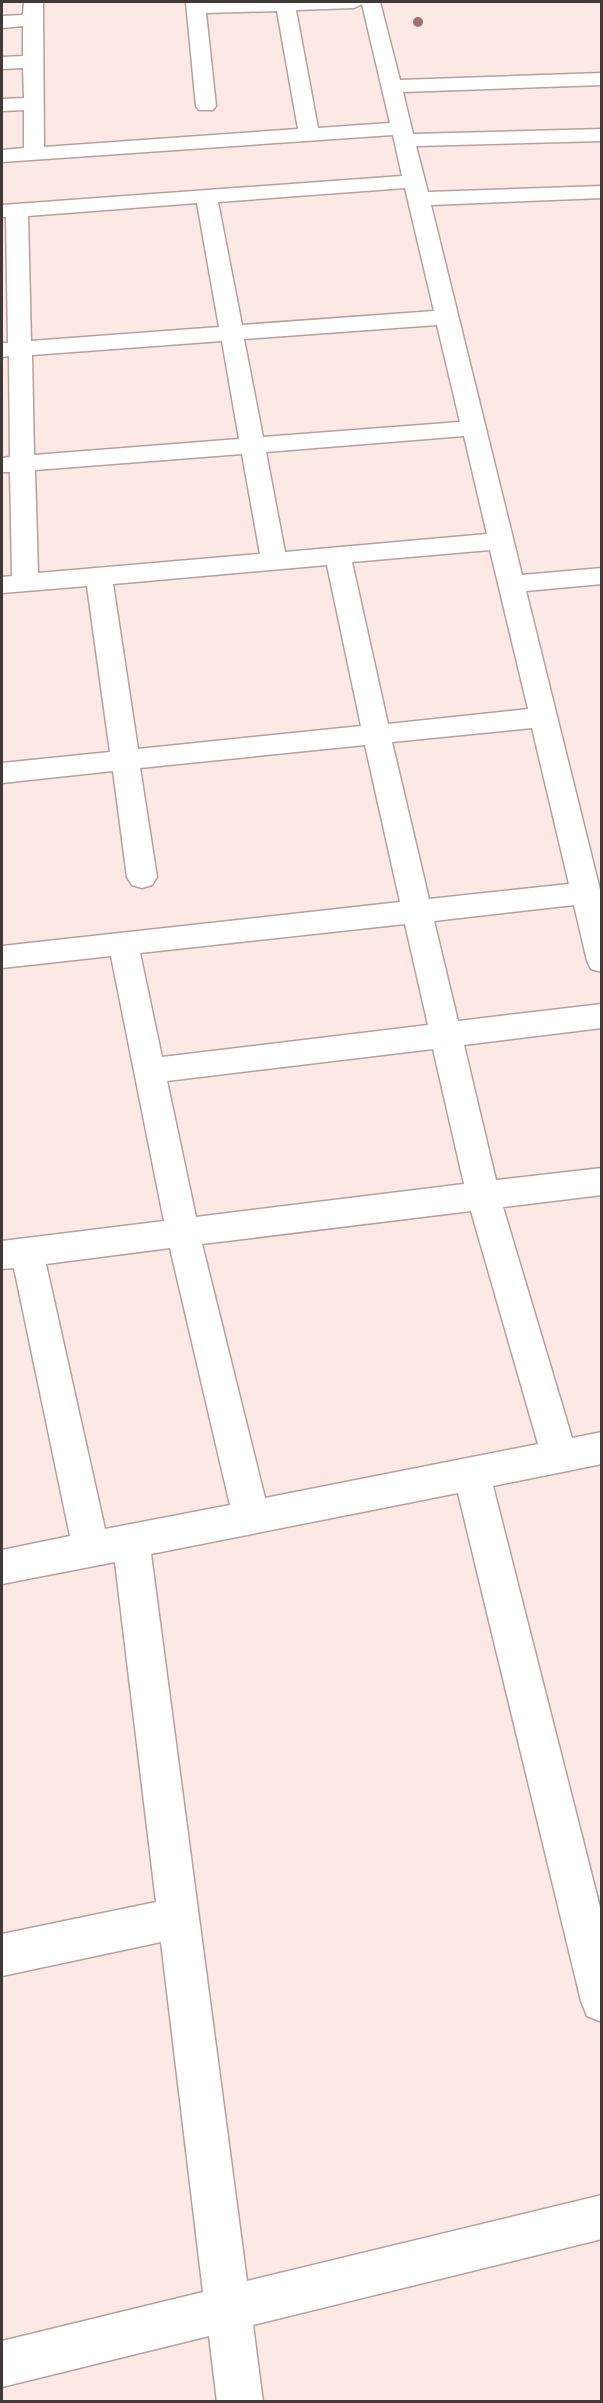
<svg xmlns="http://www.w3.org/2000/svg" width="603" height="2403" font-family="Ubuntu,sans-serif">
	<rect width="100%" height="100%" fill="#fce9e6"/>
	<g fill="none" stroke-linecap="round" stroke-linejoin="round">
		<defs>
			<path id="minor" d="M24 2H43L44 147 298 129 277 11 206 13 216 106 213 110H199L196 106 186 2H380L400 80 602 73V85L403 92 413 134 602 129V141L416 146 428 192 602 186V198L431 205 522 575 602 568V584L526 591 602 898V972L591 969 587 961 574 905 434 921 458 1021 602 1004V1028L464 1045 496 1180 602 1168V1195L503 1207 572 1438 602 1432V1464L493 1486 602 1915V2022L587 2016 581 2001 458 1493 151 1554 247 2281 602 2195V2239L253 2325 263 2402H217L209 2336 2 2387V2341L203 2292 161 1942 2 1976V1934L156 1902 115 1562 2 1584V1550L70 1536 14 1268 2 1269V1241L164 1221 111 956 2 968V946L400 902 365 745 140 768 157 877 152 885 142 888 132 885 127 877 113 771 2 783V763L110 752 87 586 2 593V577L12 576 10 472H2V458L10 457 9 356 2 357V343H8L6 217H2V205L402 176 393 135 2 162V150L24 148V110L2 111V99L24 98 23 68 2 69V57L23 56V26L2 28V16L23 15ZM362 4 390 123 318 128 296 10 354 8ZM405 188 434 311 242 325 218 202ZM197 203 219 327 31 341 28 216ZM437 325 460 422 263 437 244 339ZM222 341 239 439 34 455 32 355ZM464 436 487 534 285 552 266 452ZM242 454 260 554 38 573 35 470ZM490 550 528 709 388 724 352 562ZM327 565 361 726 138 749 113 584ZM532 728 569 884 429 899 392 742ZM405 924 428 1025 162 1057 140 953ZM433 1049 464 1184 196 1217 167 1081ZM471 1211 538 1444 265 1498 202 1244ZM170 1248 230 1505 105 1529 46 1264Z"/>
		</defs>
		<use href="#minor" stroke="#b4a19f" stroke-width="3"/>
		<use href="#minor" fill="#fff" fill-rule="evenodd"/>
	</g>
	<circle fill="#a5706f" cx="418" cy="22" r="5"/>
	<rect width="603" height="2403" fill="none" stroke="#403938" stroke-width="6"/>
</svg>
